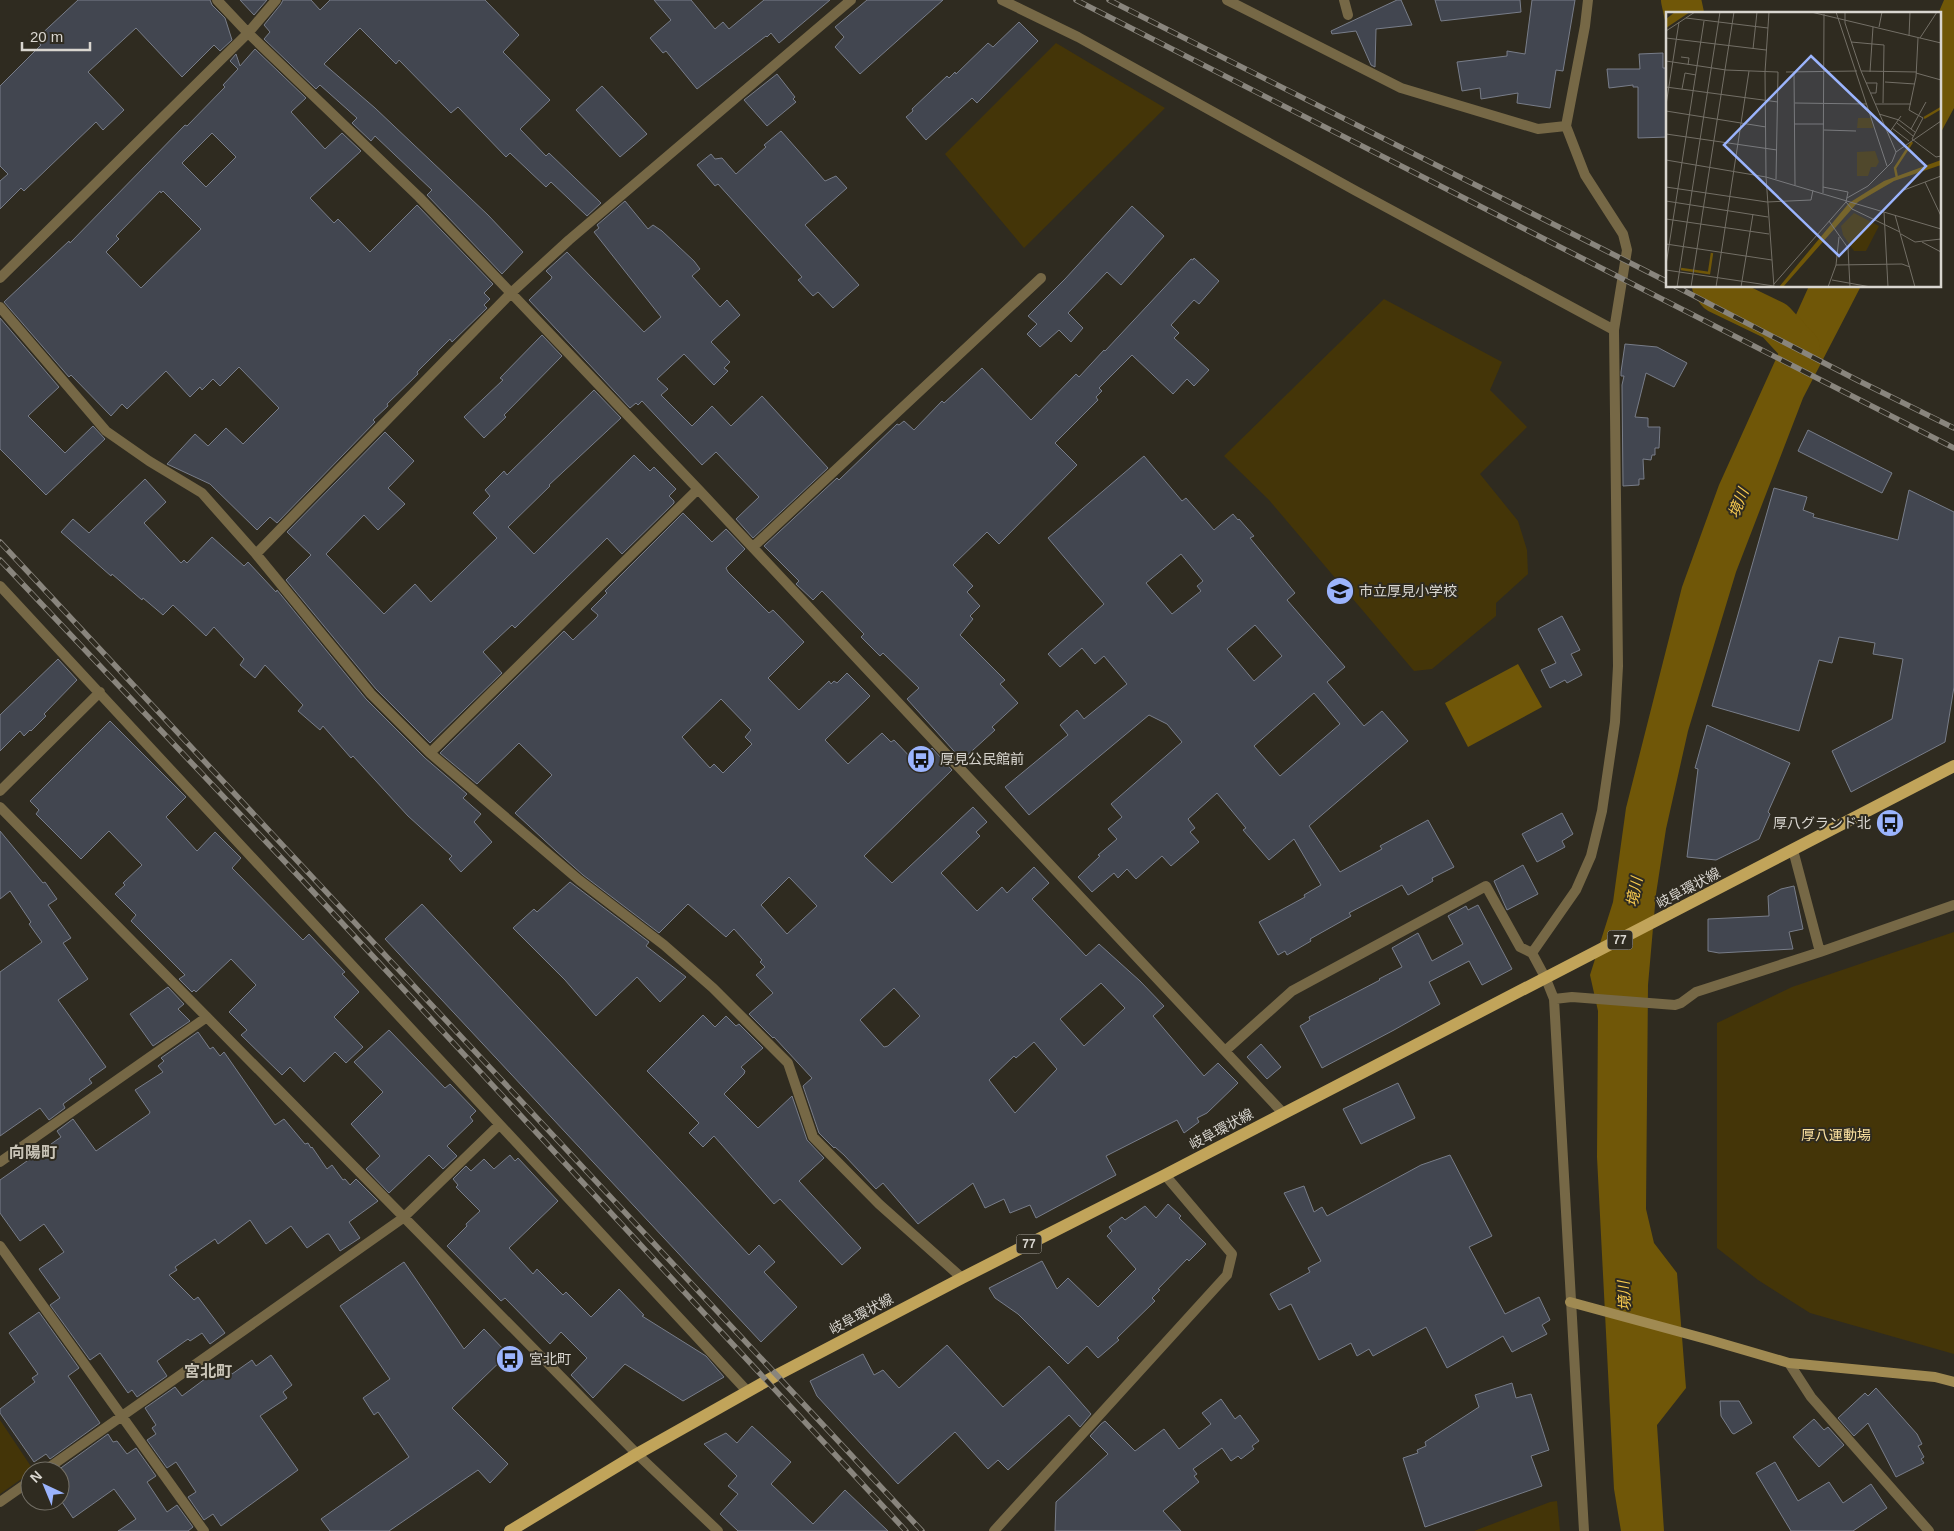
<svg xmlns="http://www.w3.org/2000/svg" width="1954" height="1531" font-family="Helvetica,'Noto Sans JP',sans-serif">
	<rect width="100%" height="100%" fill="#2f2b20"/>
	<path fill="#443508" d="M1056 43 1165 108 1024 248 945 154Z
		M1384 299 1502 362 1490 390 1527 427 1480 474 1518 521 1527 550 1528 574 1496 603V616L1432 669 1414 671 1269 500 1224 456Z
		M1954 932V1354L1810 1313 1758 1280 1717 1248V1023L1792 987Z
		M0 1420 34 1471H30V1473L0 1494Z
		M1557 1501 1560 1531H1474L1550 1502Z"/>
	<path fill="#705708" d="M1944 0H1954V108L1940 134V14H1938Z
		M1809 286H1861L1803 398 1736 572 1688 731 1666 829 1656 894 1648 985 1646 1209 1654 1243 1677 1273 1686 1388 1657 1425 1664 1531H1621L1614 1489 1597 1157 1598 1011 1590 975 1613 902 1626 808 1682 587 1719 485Z
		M1518 664 1542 707 1468 747 1445 703Z"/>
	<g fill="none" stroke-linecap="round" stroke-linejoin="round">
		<path stroke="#705708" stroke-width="40" d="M1681 0 1684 14
			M1712 286 1717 293 1775 321 1800 348"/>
	</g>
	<path fill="#424650" stroke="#787d89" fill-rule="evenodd" d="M78 0H210L212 5 225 18 232 40 220 51 214 45 182 77 136 28 88 72 124 110 103 130 96 122 24 191 21 188 0 209V181L8 174 0 166V86L41 45 35 40Z
		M240 0H267L254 15Z
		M283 0H311L320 10 330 0H485L519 35 503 52 550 100 520 129 546 156 549 153 601 203 587 216 551 182 546 187 510 153 506 157 458 107 451 113 399 60 396 64 360 28 324 64 375 108 488 215 523 252 502 274 427 195 432 190 375 136 371 141 352 123 357 118 320 85 316 89 264 39 270 32 264 25 281 4Z
		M654 0H691L715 29 723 22 729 29 764 0H830L779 43 771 33 767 37 766 36 697 89 666 51 663 53 650 38 671 20Z
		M867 0H943L860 74 835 47 844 37 835 27Z
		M1397 0H1401L1412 25 1376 29 1375 67 1371 65 1356 31 1332 34 1331 31Z
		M1435 0H1520L1521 12 1441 21Z
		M1532 0H1575L1563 71 1556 70 1550 108 1517 103 1518 93 1481 99 1480 88 1462 91 1457 62 1507 56V51L1525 54Z
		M1019 22 1038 41 977 103 972 98 926 140 906 117 913 111 912 109 947 76 949 78 955 72 956 74 988 43 993 47Z
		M255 49 306 98 291 112 325 149 342 133 361 151 310 198 334 223 338 219 370 252 417 205 493 284 484 293 490 299 484 305 487 308 452 342 450 339 417 372 418 374 387 404 388 406 373 420 375 422 277 523 270 517 257 530 210 484 167 464 195 434 208 446 226 428 243 444 279 408 239 367 220 386 213 379 202 390 200 387 190 397 166 371 127 409 122 404 111 416 71 375 69 377 4 302 69 241 70 243 185 125 187 126 225 87 223 85 238 69 230 61 236 54 240 66ZM212 133 236 157 206 187 182 163ZM160 191 161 193 163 191 201 229 141 288 106 252 119 239 116 236Z
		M1663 53V68H1668V137L1638 138V87H1633V85L1609 88 1607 69H1640L1639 54Z
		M777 74 795 97 793 99 796 102 767 126 744 100Z
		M602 86 647 134 620 157 576 110Z
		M781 131 825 181 836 176 847 188 805 225 859 285 833 308 818 292 813 296 798 280 802 277 718 184 715 186 697 165 711 154 715 159 722 158 736 174 766 147 764 145Z
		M625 201 648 229 653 225 662 231 694 261 700 269 692 276 720 307 727 300 740 315 711 342 730 362 724 368 728 371 714 385 684 354 657 379 668 389 661 395 692 426 712 406 731 426 762 396 828 468 753 538 736 519 759 497 716 452 702 465 642 401 638 405 636 403 630 408 529 300 551 279 552 277 546 271 567 252 644 332 661 317 594 232 599 228 597 225Z
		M1132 206 1164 236 1121 285 1107 272 1068 313 1083 328 1071 342 1059 330 1040 347 1027 334 1037 324 1028 316 1065 279Z
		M1194 258 1219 281 1199 304 1194 300 1171 325 1179 333 1174 338 1209 370 1194 386 1187 379 1173 394 1132 355 1099 388 1102 391 1096 397 1098 400 1055 443 1077 465 999 544 987 532 953 565 973 586 967 592 980 606 970 616 973 619 960 635 1005 680 1000 684 1018 703 992 727 995 730 962 760 907 699 919 688 883 653 880 656 861 637 864 634 822 591 813 600 796 584 799 581 764 546 837 478 839 480 897 424 899 425 904 421 914 430 942 401 944 403 982 368 1031 420 1076 374 1079 377 1104 350 1105 351 1191 259 1193 260Z
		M0 318 59 387 28 416 65 453 93 426 105 439 46 495 0 449Z
		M542 335 562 356 504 415 506 417 484 438 464 417 503 380 500 378Z
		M1625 344 1657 347 1687 363 1674 387 1646 373 1635 417 1648 418V427H1660L1659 448H1655V455H1652L1651 460 1643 459 1644 479H1639V485L1623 486 1622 385 1624 376H1621V372Z
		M594 390 621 418 549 485 550 486 508 527 534 554 634 455 650 471 654 467 676 489 669 496 674 501V503L622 554 607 538 515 628 512 625 483 652 502 673 430 743 376 689 286 580 311 555 287 532 385 432 414 461 388 488 405 504 378 530 364 515 326 554 384 614 415 584 431 602 497 538 473 513 490 496 485 490 504 471 507 475Z
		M1808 430 1892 473 1882 493 1798 451Z
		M1144 456 1182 501 1186 498 1214 530 1233 514 1238 520 1239 519 1254 536 1250 538 1295 593 1287 600 1345 667 1327 682 1364 726 1382 711 1408 741 1309 826 1340 872 1382 849 1380 846 1428 820 1454 867 1432 878 1433 881 1408 895 1402 885 1349 913 1351 916 1310 939 1311 941 1287 955 1285 951 1278 955 1259 922 1305 897 1304 895 1321 885 1294 839 1269 860 1243 830 1246 828 1217 793 1188 819 1195 828 1190 832 1199 842 1171 866 1162 856 1136 879 1127 869 1118 878 1114 873 1092 892 1078 877 1100 856 1098 855 1117 839 1108 829 1122 817 1111 804 1182 742 1167 724 1149 715 1029 815 1005 787 1068 735 1060 725 1077 710 1084 719 1127 684 1104 656 1095 664 1082 648 1060 667 1048 654 1104 604 1048 538ZM1181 554 1203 581 1197 586 1201 591 1172 614 1146 583ZM1255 625 1282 656 1254 681 1227 649ZM1314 693 1340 724 1280 776 1254 746Z
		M145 479 166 502 144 523 181 563 184 560 187 563 212 537 244 566 248 562 276 592 277 590 366 699 425 758 467 794 463 798 481 814 474 822 492 842 461 872 449 859 452 856 408 816 353 756 351 758 323 726 320 730 298 711 303 705 265 665 255 678 240 665 244 659 214 627 206 636 173 605 163 615 143 598 142 600 112 574 111 576 61 532 73 519 89 533Z
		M1774 488 1807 497 1803 510 1814 514 1813 517 1898 540 1909 490 1954 512V687L1945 742 1851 792 1832 751 1892 719 1903 659 1873 654 1875 643 1839 637 1832 663 1819 660 1799 731 1712 706Z
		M683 513 712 542 726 529 745 549 726 568 728 572 769 613 773 610 804 642 768 678 799 710 829 681 831 684 834 681 837 683 847 673 870 696 825 740 848 764 882 733 891 742 894 740 916 763 932 748 952 770 864 856 892 883 973 807 987 822 976 832 980 836 941 873 977 911 1002 887 1007 893 1034 867 1049 883 1032 899 1086 956 1099 944 1140 981 1164 1006 1153 1016 1204 1076 1218 1063 1238 1083 1207 1113 1197 1118 1199 1122 1184 1133 1177 1120 1106 1156 1116 1175 1036 1218 1030 1205 1010 1213 1004 1199 985 1208 973 1183 918 1224 883 1183 876 1189 844 1155 835 1147 834 1148 819 1133 803 1086 812 1078 774 1037 773 1038 749 1014 773 993 756 975 765 967 760 962 762 960 734 929 726 937 688 904 659 933 583 875 556 851 515 813 552 775 519 743 477 784 440 753 564 631 573 640 597 617 598 615 591 609 607 593 605 591ZM721 699 751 730 745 737 752 744 723 773 714 764 710 768 682 737ZM789 877 817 906 787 934 761 905ZM1101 983 1125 1008 1084 1046 1060 1019ZM894 988 920 1016 888 1046 884 1047 860 1020ZM1034 1042 1057 1069 1015 1113 989 1080 1014 1056 1016 1058Z
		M1562 616 1580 650 1571 654 1582 675 1567 683 1565 680 1550 688 1541 670 1556 663 1538 629Z
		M58 659 77 680 44 714 46 716 31 731 30 730 24 736 20 731 0 751V715Z
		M110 721 186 797 166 817 197 851 215 832 241 858 232 868 303 940 309 934 345 972 342 974 359 992 334 1017 363 1047 346 1063 335 1052 304 1082 290 1067 282 1075 241 1035 247 1030 229 1012 256 985 231 959 196 992 194 990 192 992 179 979 185 975 131 921 136 915 115 894 125 885 123 883 142 865 109 831 81 859 36 814 39 810 30 801Z
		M1707 725 1790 763 1768 812 1770 814 1759 839 1716 860 1687 857 1698 769 1695 768Z
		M1562 813 1573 834 1562 841 1565 847 1537 862 1522 834Z
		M0 831 43 883 45 882 57 899 48 905 71 938 63 943 88 979 58 1000 106 1067 89 1079 92 1083 63 1104 65 1108 49 1120 40 1108 0 1136V972L42 942 29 924 31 922 10 891 0 899Z
		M1523 865 1538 894 1507 910 1494 881Z
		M570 882 649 942 646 946 686 977 660 1002 637 977 596 1016 565 980 513 928 534 909 537 912Z
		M1794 886 1803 929 1789 932 1793 949 1719 953 1708 951V919L1769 916 1768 896 1781 889Z
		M422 904 749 1255 759 1245 775 1262 764 1272 797 1307 761 1342 385 939Z
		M1478 905 1512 969 1482 985 1469 961 1429 982 1440 1004 1394 1030 1322 1068 1300 1026 1310 1020 1309 1017 1380 980 1379 979 1402 967 1392 948 1418 933 1432 961 1463 944 1448 916 1466 906 1468 910Z
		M168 987 184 1004 178 1009 190 1021 153 1046 130 1014Z
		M703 1015 715 1027 726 1016 736 1026 739 1024 763 1048 741 1067 745 1071 744 1074 724 1094 758 1128 792 1096 807 1140 824 1158 799 1181 861 1248 842 1265 780 1199 774 1204 714 1136 703 1147 689 1133 699 1123 647 1071Z
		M389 1030 445 1088 450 1084 476 1111 470 1117 473 1121 447 1146 457 1156 443 1169 429 1155 389 1193 366 1169 380 1156 351 1124 383 1092 354 1062Z
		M198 1032 210 1049 213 1047 220 1056 224 1052 275 1125 284 1119 305 1144 308 1143 311 1148 312 1147 327 1169 332 1165 343 1180 345 1179 350 1185 356 1179 378 1201 349 1222 360 1238 340 1251 329 1234H327L307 1248 291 1226 266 1244 250 1220 218 1244 215 1239 175 1267 177 1270 169 1275 194 1300 198 1297 225 1333 210 1344 202 1333 190 1341 188 1339 157 1361 167 1376 137 1397 132 1390 128 1393 100 1353 90 1360 50 1305 60 1298 39 1269 64 1252 44 1224 20 1241 0 1213V1180L61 1137 57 1131 73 1119 96 1151 149 1114 150 1112 135 1090 163 1072 158 1066 164 1061 161 1058Z
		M1261 1044 1281 1067 1267 1079 1247 1057Z
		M1398 1083 1415 1118 1361 1144 1343 1109Z
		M510 1155 515 1161 518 1158 558 1201 509 1248 533 1274 537 1269 563 1295 566 1292 591 1317 619 1289 644 1315 642 1316 706 1356 724 1377 683 1401 625 1364 593 1398 571 1375 587 1358 561 1332 550 1344 505 1298 501 1301 447 1246 467 1226 466 1224 480 1211 456 1187 458 1185 453 1179 466 1166 471 1171 484 1159 494 1169Z
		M1450 1155 1492 1236 1469 1247 1505 1314 1539 1297 1550 1320 1542 1325 1547 1334 1512 1352 1503 1336 1447 1368 1426 1327 1373 1356 1369 1349 1357 1356 1351 1343 1319 1360 1291 1304 1279 1310 1270 1294 1310 1272 1308 1268 1321 1261 1284 1193 1304 1186 1314 1212 1322 1207 1327 1216 1421 1165Z
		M1168 1204 1181 1216 1179 1218 1206 1244 1189 1261 1187 1259 1158 1289 1160 1290 1152 1298 1155 1301 1117 1338 1119 1340 1098 1358 1087 1346 1068 1364 1018 1314 995 1298 989 1288 1042 1261 1057 1289 1068 1278 1098 1307 1136 1269 1107 1236 1112 1231 1109 1227 1122 1217 1125 1220 1145 1206 1156 1218Z
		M404 1262 464 1349 484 1329 508 1354 452 1408 508 1464 490 1483 478 1470 389 1531H330L321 1519 409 1457 378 1412 374 1415 363 1398 390 1379 340 1306Z
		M39 1312 79 1368 68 1376 100 1423 50 1459 46 1454 34 1462 0 1413V1409L35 1382 32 1378 38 1374 9 1333Z
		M947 1345 1003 1407 1049 1366 1091 1414 1080 1427 1069 1415 1008 1470 998 1460 988 1469 955 1432 898 1484 817 1396 810 1381 863 1354 874 1375 883 1370 899 1388Z
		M271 1355 292 1385 283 1392 287 1398 260 1416 298 1470 221 1526 213 1514 204 1520 188 1497 196 1492 176 1462 167 1468 147 1440 156 1434 152 1428 156 1425 145 1408 175 1387 182 1396 225 1364 232 1374 252 1360 256 1366Z
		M1512 1383 1516 1398 1531 1394 1549 1450 1531 1456 1542 1486 1425 1527 1403 1458 1418 1453 1417 1450 1426 1446 1425 1442 1479 1407 1475 1395Z
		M1876 1388 1917 1434 1922 1444 1918 1446 1924 1457 1921 1459 1924 1463 1896 1477 1868 1423 1854 1436 1838 1418 1865 1393 1868 1396Z
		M1221 1399 1235 1419 1240 1415 1259 1441 1252 1446 1254 1449 1241 1459 1238 1456 1231 1461 1222 1448 1193 1469 1197 1474 1194 1476 1199 1482 1163 1511 1181 1531H1055L1056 1502 1108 1454 1090 1436 1101 1424 1105 1421 1135 1451 1164 1429 1179 1449 1211 1424 1202 1413Z
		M1720 1401H1739L1752 1423 1734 1434 1732 1433 1721 1416Z
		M1814 1419 1824 1430 1828 1427 1844 1445 1819 1467 1793 1437Z
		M752 1426 791 1462 771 1484 813 1524 845 1490 888 1531H738L720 1514 738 1494 728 1486 737 1476 704 1444 726 1433 737 1443Z
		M108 1434 113 1442 117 1441 127 1454 136 1448 156 1476 147 1482 167 1512 177 1505 193 1527 188 1531H118L136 1519 114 1489 73 1518 60 1499V1471L58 1470Z
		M1775 1462 1798 1501 1829 1482 1843 1503 1871 1484 1887 1508 1853 1531H1791L1756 1473Z"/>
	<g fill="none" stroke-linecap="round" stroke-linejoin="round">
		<path stroke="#766846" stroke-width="10" d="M217 0 248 33 419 197 511 293 698 489 1283 1113
			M1002 0 1078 37 1356 191 1614 330
			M1227 0 1401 88 1538 129 1566 126
			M1344 0 1348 15
			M0 278 248 33 276 0
			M0 307 106 431 149 461 202 493 256 554 371 694 430 753 579 880 664 945 713 988 788 1063 813 1137 879 1204 962 1278
			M753 547 1041 278
			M256 554 511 293 569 240 851 0
			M0 586 748 1392
			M430 753 698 489
			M0 791 100 692
			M0 807 637 1454 718 1531
			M1793 850 1820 952
			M1532 953 1576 890 1591 856 1602 811 1615 722 1618 666 1614 330 1627 250 1623 234 1585 175 1566 126 1585 26 1588 0
			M1554 999 1572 997 1675 1005 1681 1003 1696 992 1820 952 1954 905
			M1225 1051 1292 991 1486 886 1520 947 1532 953 1546 979 1554 999 1584 1531
			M0 1162 207 1017
			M0 1246 204 1531
			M1789 1363 1811 1397 1929 1531
			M44 1471 403 1218 499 1125
			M0 1502 30 1481
			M994 1531 1227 1275 1232 1254 1165 1175"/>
		<path stroke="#a08a52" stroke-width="10" d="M1570 1302 1710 1340 1789 1363 1935 1377 1954 1382"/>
		<path stroke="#c1a45a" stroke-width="12" d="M510 1531 637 1454 777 1375 962 1278 1165 1175 1954 766"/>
		<defs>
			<path id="rail" d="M1076 0 1954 448
				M1109 0 1668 282
				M1675 286 1857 380 1954 428
				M0 542 922 1531
				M0 560 305 883 906 1531"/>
		</defs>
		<use href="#rail" stroke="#89857d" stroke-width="5.5"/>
		<use href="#rail" stroke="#2f2b20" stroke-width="4" stroke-dasharray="11" stroke-linecap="butt"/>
	</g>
	<defs>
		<symbol id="school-disc" viewBox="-11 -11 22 22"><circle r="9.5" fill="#9bb4fd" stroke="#2f2b20"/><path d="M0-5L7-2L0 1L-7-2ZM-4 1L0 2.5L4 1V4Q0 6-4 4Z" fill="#111"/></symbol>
		<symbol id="bus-disc" viewBox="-11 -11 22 22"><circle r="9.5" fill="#9bb4fd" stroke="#2f2b20"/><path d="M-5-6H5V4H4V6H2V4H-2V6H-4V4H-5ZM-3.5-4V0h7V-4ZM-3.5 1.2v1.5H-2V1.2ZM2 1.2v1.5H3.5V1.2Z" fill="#111"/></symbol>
	</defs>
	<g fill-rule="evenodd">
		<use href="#school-disc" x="1324" y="575" width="32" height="32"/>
		<use href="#bus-disc" x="905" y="743" width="32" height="32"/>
		<use href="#bus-disc" x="1874" y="807" width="32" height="32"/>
		<use href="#bus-disc" x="494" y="1343" width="32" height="32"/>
	</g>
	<g text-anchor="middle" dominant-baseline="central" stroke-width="4" stroke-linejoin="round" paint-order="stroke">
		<g fill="#2f2b20" stroke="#a6a39b" stroke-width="1">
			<rect x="1607.5" y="930.5" width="25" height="19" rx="4"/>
			<rect x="1016.5" y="1234.5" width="25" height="19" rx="4"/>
		</g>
		<g font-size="12" font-weight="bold" fill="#d9d6d0">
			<text x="1620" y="940">77</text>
			<text x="1029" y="1244">77</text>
		</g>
		<g font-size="14" fill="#d9d6d0" stroke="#2f2b20" text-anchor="start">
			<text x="1359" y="591">市立厚見小学校</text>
			<text x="940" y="759">厚見公民館前</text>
			<text x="1871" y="823" text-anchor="end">厚八グランド北</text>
			<text x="529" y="1359">宮北町</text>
		</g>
		<g font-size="14" fill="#d9d6d0" stroke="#2f2b20">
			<text transform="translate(1688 888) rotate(-28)">岐阜環状線</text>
			<text transform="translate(1221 1129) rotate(-28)">岐阜環状線</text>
			<text transform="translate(861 1314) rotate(-28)">岐阜環状線</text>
		</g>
		<g font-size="14" fill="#fbe1a0" stroke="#2f2b20">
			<text x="1836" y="1135">厚八運動場</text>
		</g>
		<g font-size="15" font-style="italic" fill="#f8ca4f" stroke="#2f2b20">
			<text transform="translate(1738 503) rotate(-68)">境川</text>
			<text transform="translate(1634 892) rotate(-80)">境川</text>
			<text transform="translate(1624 1296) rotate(-93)">境川</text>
		</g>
		<g font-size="16" font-weight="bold" fill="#cac5b8" stroke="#2f2b20">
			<text x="33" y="1152">向陽町</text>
			<text x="208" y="1371">宮北町</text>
		</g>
	</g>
	<g transform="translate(1666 12)">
		<rect width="275" height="275" fill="#2f2b20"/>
		<path d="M192 106H205L207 116H191ZM209 139 213 150 210 155H205L202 164H191V140ZM188 201 213 214 200 239H188L177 223 175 214Z" fill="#443508"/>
		<path d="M9 0H24L0 16V7ZM275 148V153L228 169 192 190 117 275H113L183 191 218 169Z" fill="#705708"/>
		<path fill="none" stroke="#705708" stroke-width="2.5" d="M258 106 275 96M231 166 229 156 246 130M15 257 43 261 46 241"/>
		<path fill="none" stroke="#736f66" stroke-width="1" d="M103 0 99 60 100 165 108 275M145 0 275 31M170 0 221 154M179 0V11L195 59 230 140M20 6 102 16M213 15 216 0M0 19 29 0M243 24 244 0M0 26 100 38M254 26 271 0M185 30 218 33 217 91M87 37 91 0M15 45 23 46 22 53M0 49 60 58 112 60 110 167M195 59 251 60M120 60 191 59M128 60 129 173M204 60 207 15M250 61 275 68M219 70 249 72M200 71H211L210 81H205M0 75 112 90M16 77 19 61 30 63M129 91 201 92M209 92H245M0 93 13 10M0 99 100 115M213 102 233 108 249 120M231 111 247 124M128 112H158M226 116 243 129M245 117 260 90M158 118 190 119M223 121 235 104M0 122 111 138M246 127 257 106 243 98 250 65 252 26M246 127 270 145 275 144M0 148 100 165 275 217M259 170 275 204M0 175 101 190 145 188 147 178M238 178 275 164M157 181 158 2M181 186 202 174 226 150 230 140 275 109M0 189 102 205M180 190 186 197 234 220M218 200 222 275M229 203 249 275M0 207 103 222M163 209 182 236 184 275M235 222 249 230 275 227M256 230 275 240M0 232 106 248M0 253 38 9M170 253 236 252 244 255M0 258 108 274M166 268 205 275M108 272 180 190 182 180 157 175M11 275 54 0M25 275 68 0M50 275 83 59M75 275 87 202M162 275 170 253 173 225"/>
		<path fill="#9bb4fd" fill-opacity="0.15" stroke="#9bb4fd" stroke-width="2.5" d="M145 44 260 154 173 244 58 133Z"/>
		<rect width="275" height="275" fill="none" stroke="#d9d6d0" stroke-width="2.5"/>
	</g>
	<g transform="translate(45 1486) rotate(316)"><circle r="24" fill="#2f2b20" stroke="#736f66"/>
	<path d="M0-4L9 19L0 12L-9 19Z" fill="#9bb4fd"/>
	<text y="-8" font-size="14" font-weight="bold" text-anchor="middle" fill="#d9d6d0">N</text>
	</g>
	<path d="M22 42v8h68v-8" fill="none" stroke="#d9d6d0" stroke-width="2.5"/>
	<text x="30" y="42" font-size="15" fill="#d9d6d0" stroke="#2f2b20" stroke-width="4" paint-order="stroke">20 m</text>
</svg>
